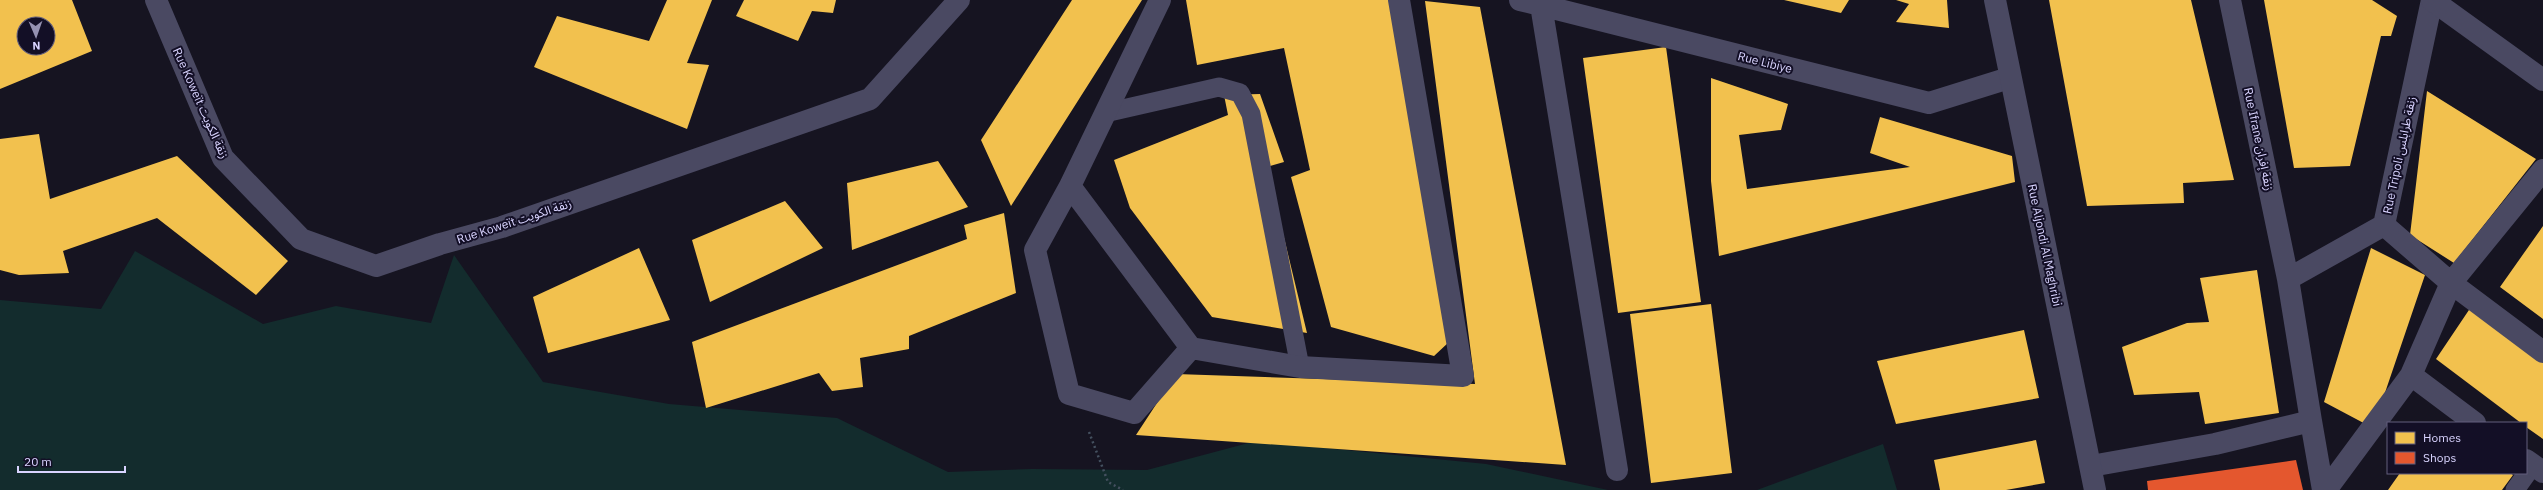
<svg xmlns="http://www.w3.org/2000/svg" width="2543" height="490" font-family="'IBM Plex Sans','Noto Sans Arabic',sans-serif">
	<rect width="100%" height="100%" fill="#161421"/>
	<path fill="#132c2d" d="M135 251 263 324 336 306 431 323 454 255 543 382 669 404 837 418 948 472 1032 469 1147 470 1256 441 1486 464 1608 490H0V300L101 309Z
		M1883 444 1897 490H1757Z"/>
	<path fill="#f2c14e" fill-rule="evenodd" d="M0 0H72L92 51 0 89ZM24 24H48V48H24Z
		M667 0H712L687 63 709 65 687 129 534 67 557 16 649 41Z
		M744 0H836L833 13 812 11 798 41 736 16Z
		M1072 0H1142L1011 206 981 140Z
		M1186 0H1389L1449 342 1434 356 1331 327 1291 177 1310 170 1284 48 1197 65Z
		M1784 0H1849L1841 13Z
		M1896 0H1947L1949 28 1896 22 1909 4Z
		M2049 0H2191L2234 180 2183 183 2184 203 2087 206Z
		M2264 0H2372L2397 16 2391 36H2381L2350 166 2294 168Z
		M1425 1 1480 7 1566 465 1136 435 1176 374 1475 384Z
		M1666 47 1701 302 1618 313 1583 58Z
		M1711 78 1788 104 1781 130 1739 135 1747 189 1910 167 1870 153 1880 117 2012 156 2015 182 1719 256 1711 181Z
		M2427 91 2536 159 2454 263 2410 235Z
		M1260 94 1284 162 1267 167 1307 333 1212 317 1130 208 1114 160 1228 115 1224 95Z
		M39 134 50 199 177 156 288 261 256 295 157 218 63 251 69 273 19 275 0 270V139Z
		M938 161 968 207 852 250 847 183Z
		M785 201 823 248 710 302 692 240Z
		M1004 213 1016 293 909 336V349L860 358 863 387 832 391 819 373 706 408 692 342 967 239 964 225Z
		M2543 226V319L2500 287Z
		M639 248 670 320 548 353 533 297Z
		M2371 248 2425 275 2373 428 2324 402Z
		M2257 270 2279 413 2205 424 2199 392 2134 395 2122 347 2187 323 2209 322 2200 278Z
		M2475 301 2543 352V439L2526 427V423H2521L2436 359Z
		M1711 304 1732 473 1651 483 1630 314Z
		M2024 330 2039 398 1896 424 1877 361Z
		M2036 440 2045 483 2006 490H1940L1934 460Z
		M2400 473H2510L2513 475 2502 490H2388Z"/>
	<path fill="#e4572e" d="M2296 460 2303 490H2148L2147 481Z"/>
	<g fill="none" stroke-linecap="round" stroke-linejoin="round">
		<path stroke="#44505f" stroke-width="2.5" stroke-dasharray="2 3" stroke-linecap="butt" d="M1089 432 1108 482 1123 490"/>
		<path stroke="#4a4962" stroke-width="19" d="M1105 113 1219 87 1240 93 1251 114 1300 367
			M2515 490 2533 465"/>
		<path stroke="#4a4962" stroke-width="22" d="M156 0 223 158 301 239 376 266 440 244 502 227 870 99 959 0
			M1160 0 1070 186 1191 348
			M1520 0 1929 103 2009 78
			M2230 0 2288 279 2311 421
			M1541 5 1617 470
			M1070 186 1035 250 1069 394 1134 413 1191 348 1300 367 1463 376 1399 0
			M2384 225 2451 283 2543 352
			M2288 279 2384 225 2432 0
			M2411 375 2475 423
			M2526 460 2543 472
			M2091 466 2215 444 2311 421 2323 490
			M2326 490 2411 375 2451 283 2543 170"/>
		<path stroke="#4a4962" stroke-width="22" d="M1995 0 2095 490
			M2432 0 2543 80"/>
	</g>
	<g text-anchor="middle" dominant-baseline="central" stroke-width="4" stroke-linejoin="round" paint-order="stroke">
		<g font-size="12" fill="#d9d4ff" stroke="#130f26">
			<text transform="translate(1765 62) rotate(14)">Rue Libiye</text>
			<text transform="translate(201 103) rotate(66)">Rue Koweït زنقة الكويت</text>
			<text transform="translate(2259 139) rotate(78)">Rue Ifrane زنقة إفران</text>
			<text transform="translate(2399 155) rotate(-78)">Rue Tripoli زنقة طرابلس</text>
			<text transform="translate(514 221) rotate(-18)">Rue Koweït زنقة الكويت</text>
			<text transform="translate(2045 245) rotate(78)">Rue Aljondi Al Maghribi</text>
		</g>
	</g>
	<rect x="2387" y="422" width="140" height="52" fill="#130f26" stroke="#625e7d"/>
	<rect x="2395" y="432" width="20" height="12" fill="#f2c14e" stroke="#625e7d"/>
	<text x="2423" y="442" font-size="12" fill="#d9d4ff">Homes</text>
	<rect x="2395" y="452" width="20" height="12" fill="#e4572e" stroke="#625e7d"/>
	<text x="2423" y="462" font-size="12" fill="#d9d4ff">Shops</text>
	<g transform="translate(36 36) rotate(178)"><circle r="19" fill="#130f26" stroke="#625e7d"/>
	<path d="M0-3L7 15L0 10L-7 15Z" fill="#9591b1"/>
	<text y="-6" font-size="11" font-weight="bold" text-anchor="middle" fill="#d9d4ff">N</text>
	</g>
	<path d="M18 466v6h107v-6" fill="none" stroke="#d9d4ff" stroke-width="2"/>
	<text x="24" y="466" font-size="12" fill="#d9d4ff" stroke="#130f26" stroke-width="3" paint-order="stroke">20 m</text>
</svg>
